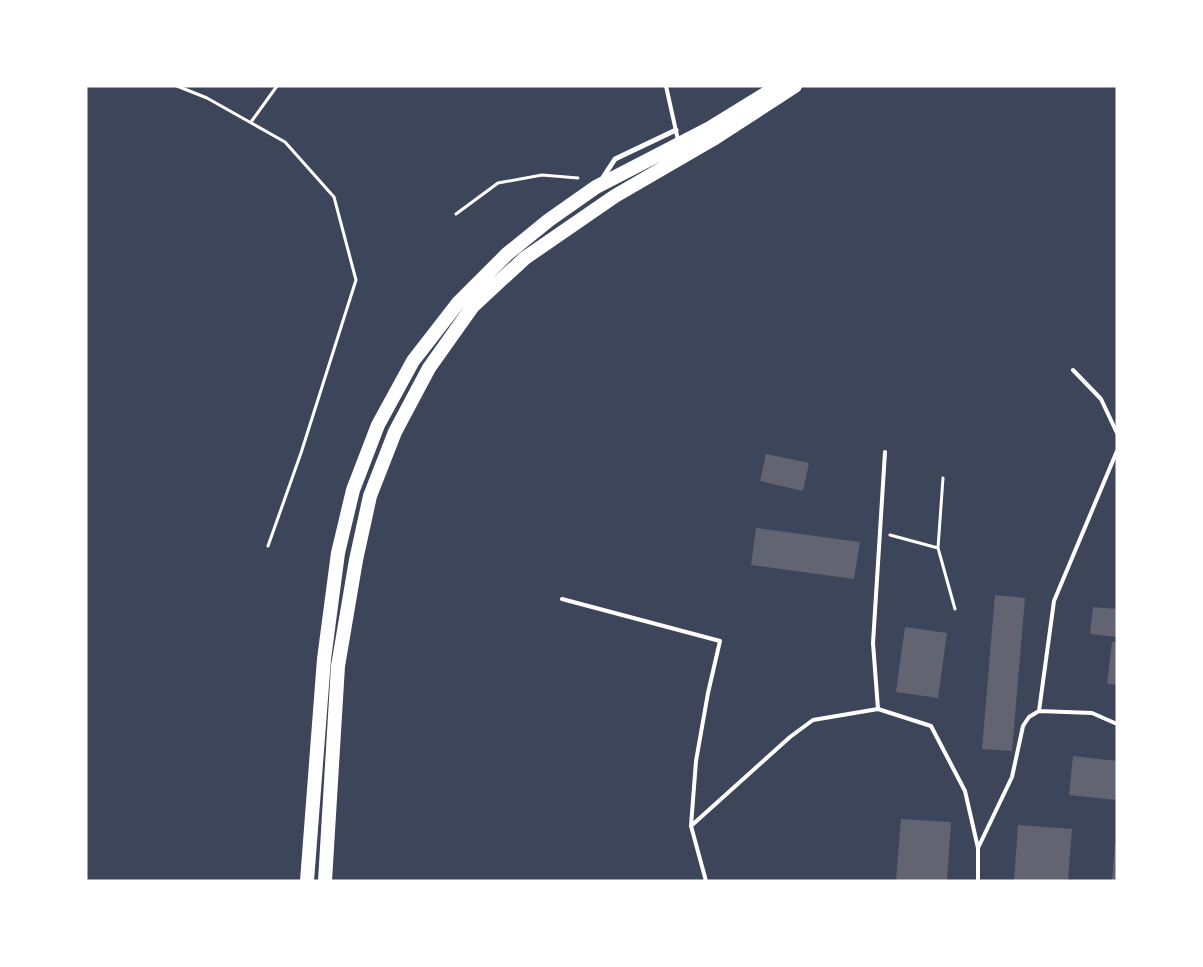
<svg xmlns="http://www.w3.org/2000/svg" width="1203" height="967" font-family="'Playfair Display',serif">
	<rect width="100%" height="100%" fill="#2d3142"/>
	<path fill="#3c4559" d="M86 86H1117V881H86Z"/>
	<path fill="#626471" d="M766 454 809 463 803 491 760 481Z
		M756 528 860 542 854 579 751 565Z
		M995 595 1025 598 1012 751 982 749Z
		M1093 607 1117 609V637L1090 634Z
		M905 627 947 633 938 698 896 692Z
		M1112 642H1117V685L1107 684Z
		M1073 756 1117 761V800L1069 795Z
		M901 819 951 822 947 881H896Z
		M1018 825 1072 829 1068 881H1014Z
		M1115 843H1117V881H1112Z"/>
	<g fill="none" stroke-linecap="round" stroke-linejoin="round">
		<path stroke="#fff" stroke-width="3" d="M177 86 207 98 285 142 334 197 356 280 301 453 268 546
			M251 122 277 86
			M456 214 498 183 542 175 578 178
			M890 535 938 548 955 609
			M938 548 943 478"/>
		<path stroke="#fff" stroke-width="4" d="M666 86 678 140
			M1073 370 1101 399 1117 433
			M562 599 720 641 708 693 696 761 691 826 706 881
			M878 709 873 643 885 452
			M1039 711 1054 601 1117 451
			M691 826 790 737 813 720 878 709 931 726 965 791 978 848
			M978 881V848L1012 777 1023 726 1029 717 1039 711 1092 713 1117 724"/>
		<path stroke="#fff" stroke-width="5" d="M602 179 615 159 676 130"/>
		<path stroke="#fff" stroke-width="14" d="M307 881 324 659 338 553 353 490 378 425 413 361 458 303 507 254 549 220 596 187 710 128 778 86
			M325 881 338 666 356 560 370 496 395 432 429 368 473 306 525 258 615 196 715 138 795 86"/>
	</g>
	<rect width="1203" height="967" fill="none" stroke="#ffffff" stroke-width="175"/>
</svg>
